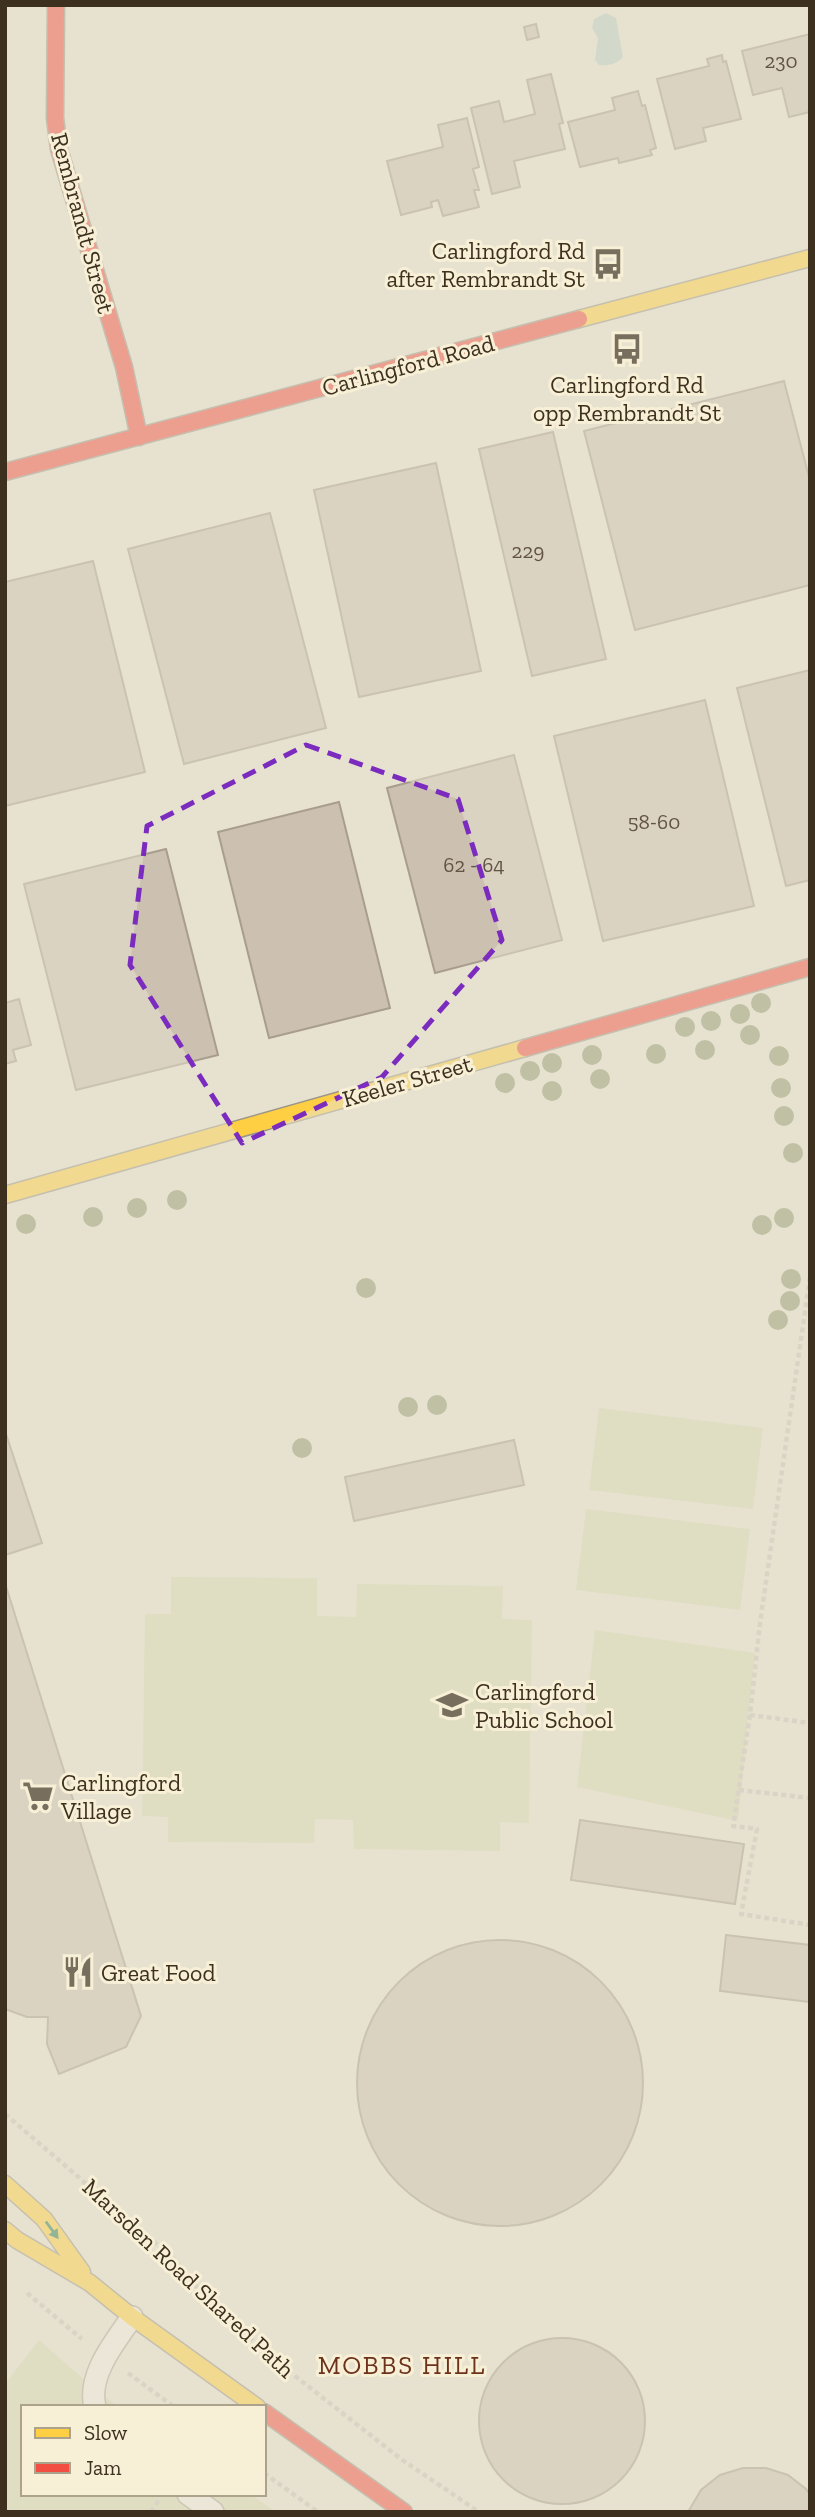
<svg xmlns="http://www.w3.org/2000/svg" width="815" height="2517" font-family="'Zilla Slab',serif">
	<rect width="100%" height="100%" fill="#e7e2d0"/>
	<path fill="#d5d8b2" d="M599 1408 763 1428 753 1509 589 1490Z
		M586 1509 750 1529 740 1610 576 1590Z
		M171 1577 317 1578V1616L356 1617 357 1584 503 1586 502 1619 532 1620 529 1823 500 1822V1851L354 1849 353 1820 315 1819 314 1843 168 1842V1817L142 1816 145 1614H171Z
		M595 1630 755 1653 738 1821 577 1787Z
		M39 2340 103 2396 119 2407H23V2494H250L276 2512H5V2384Z"/>
	<path fill="#bbcec3" d="M606 13 616 18 623 57C617 64 609 66 599 65L595 60 598 38 592 28 594 19Z"/>
	<path fill="#ccc0b1" stroke="#a89d8e" stroke-width="2" d="M536 24 539 37 527 40 524 27Z
		M810 34V112L789 117 782 88 753 95 742 51Z
		M722 55 723 62 726 61 741 119 703 128 706 141 675 149 657 79 709 66 707 59Z
		M551 74 563 123 559 124 565 149 514 161 520 187 492 194 471 108 499 101 504 122 535 114 527 80Z
		M638 91 642 106 645 105 656 148 650 150 652 155 619 163 618 158 580 167 568 122 615 110 612 98Z
		M467 118 479 167 473 169 479 190H474L479 207 443 216 438 200 431 202 432 207 401 215 387 161 443 147 438 125Z
		M784 381 810 481V585L635 630 584 431Z
		M553 432 606 659 532 676 479 449Z
		M436 463 481 671 359 697 314 490Z
		M270 513 326 728 184 764 128 549Z
		M93 561 145 772 5 806V582Z
		M810 670V880L786 886 737 688Z
		M705 700 754 906 603 941 554 736Z
		M514 755 562 940 435 973 387 788Z
		M339 802 390 1008 269 1038 218 832Z
		M166 849 218 1055 76 1090 24 884Z
		M19 999 31 1045 13 1050 16 1061 5 1064V1003Z
		M5 1431 42 1543 5 1555Z
		M514 1440 524 1485 354 1521 345 1477Z
		M5 1583 141 2016 126 2047 59 2074 47 2044 48 2017H27L5 2009Z
		M580 1820 744 1844 735 1904 571 1880Z
		M726 1935 810 1945V2002L720 1991Z
		M357 2083a143 143 0 1 1 286 0a143 143 0 1 1-286 0Z
		M479 2421a83 83 0 1 1 166 0a83 83 0 1 1-166 0Z
		M743 2468H766L788 2475 806 2489 810 2495V2512H688L701 2490 720 2475Z"/>
	<g fill="none" stroke-linecap="round" stroke-linejoin="round">
		<defs>
			<path id="lane" d="M95 2407C87 2375 115 2342 132 2317
				M188 2494 213 2512"/>
			<path id="slow" d="M579 319 810 258
				M5 1195 525 1048
				M5 2184 44 2219 82 2272
				M5 2230 17 2240 90 2283 132 2317 257 2407"/>
			<path id="jam" d="M56 5 55 118 59 149 124 367 139 437
				M5 472 579 319
				M525 1048 810 967
				M264 2412 404 2512"/>
		</defs>
		<use href="#lane" stroke="#ada798" stroke-width="24"/>
		<use href="#slow" stroke="#9c9688" stroke-width="19"/>
		<use href="#jam" stroke="#9c9688" stroke-width="19"/>
		<path stroke="#c8c3b8" stroke-width="4.5" stroke-dasharray="5 3.5" stroke-linecap="butt" d="M810 1277 760 1623 750 1715 810 1723
			M750 1715 733 1826 757 1829 741 1914 810 1925
			M739 1790 810 1798
			M5 2114 174 2259 201 2292 267 2354 401 2459 479 2512
			M27 2293 82 2339
			M128 2373 174 2407
			M264 2473 318 2512
			M151 2512 160 2498"/>
		<use href="#lane" stroke="#efebe2" stroke-width="21"/>
		<use href="#slow" stroke="#ffcf43" stroke-width="16"/>
		<use href="#jam" stroke="#f24e42" stroke-width="16"/>
	</g>
	<g fill="#919871">
		<circle cx="761" cy="1003" r="10"/>
		<circle cx="740" cy="1014" r="10"/>
		<circle cx="711" cy="1021" r="10"/>
		<circle cx="685" cy="1027" r="10"/>
		<circle cx="750" cy="1035" r="10"/>
		<circle cx="705" cy="1050" r="10"/>
		<circle cx="656" cy="1054" r="10"/>
		<circle cx="592" cy="1055" r="10"/>
		<circle cx="779" cy="1056" r="10"/>
		<circle cx="552" cy="1063" r="10"/>
		<circle cx="530" cy="1071" r="10"/>
		<circle cx="600" cy="1079" r="10"/>
		<circle cx="505" cy="1083" r="10"/>
		<circle cx="781" cy="1088" r="10"/>
		<circle cx="552" cy="1091" r="10"/>
		<circle cx="784" cy="1116" r="10"/>
		<circle cx="793" cy="1153" r="10"/>
		<circle cx="177" cy="1200" r="10"/>
		<circle cx="137" cy="1208" r="10"/>
		<circle cx="93" cy="1217" r="10"/>
		<circle cx="784" cy="1218" r="10"/>
		<circle cx="26" cy="1224" r="10"/>
		<circle cx="762" cy="1225" r="10"/>
		<circle cx="791" cy="1279" r="10"/>
		<circle cx="366" cy="1288" r="10"/>
		<circle cx="790" cy="1301" r="10"/>
		<circle cx="778" cy="1320" r="10"/>
		<circle cx="437" cy="1405" r="10"/>
		<circle cx="408" cy="1407" r="10"/>
		<circle cx="302" cy="1448" r="10"/>
	</g>
	<defs><path id="oneway-solid" d="M-6-.8H1V-3.2L6.5 0L1 3.2V.8H-6Z" transform="scale(1.75)"/></defs>
	<use fill="#2b7f55" href="#oneway-solid" transform="translate(52 2230) rotate(54)"/>
	<path d="M0 0H815V2517H0ZM306 745 458 799 502 940 382 1077 242 1143 130 965 147 826Z" fill="#e7e2d0" fill-opacity=".55" fill-rule="evenodd"/>
	<path fill="none" stroke="#7b2cbf" stroke-width="5" stroke-dasharray="14 9" stroke-linejoin="round" d="M306 745 458 799 502 940 382 1077 242 1143 130 965 147 826Z"/>
	<defs>
		<symbol id="bus-bare" viewBox="-9 -9 18 18"><path d="M-5-6H5V4H4V6H2V4H-2V6H-4V4H-5ZM-3.5-4V0h7V-4ZM-3.5 1.2v1.5H-2V1.2ZM2 1.2v1.5H3.5V1.2Z" fill="#786e5d" stroke="#f8f0d6" stroke-width="2.5" paint-order="stroke"/></symbol>
		<symbol id="school-bare" viewBox="-9 -9 18 18"><path d="M0-5L7-2L0 1L-7-2ZM-4 1L0 2.5L4 1V4Q0 6-4 4Z" fill="#786e5d" stroke="#f8f0d6" stroke-width="2.5" paint-order="stroke"/></symbol>
		<symbol id="supermarket-bare" viewBox="-9 -9 18 18"><path d="M-6-5.5h2.5l.6 2H6L4.5 2H-2.5L-4.4-4H-6ZM-1.5 3.2a1.3 1.3 0 1 0 .1 0ZM3 3.2a1.3 1.3 0 1 0 .1 0Z" fill="#786e5d" stroke="#f8f0d6" stroke-width="2.5" paint-order="stroke"/></symbol>
		<symbol id="restaurant-bare" viewBox="-9 -9 18 18"><path d="M-5-6h1v4h1v-4h1v4h1v-4h1v5L-1.5 .5V6h-2V.5L-5-1ZM5-6V6H3V1.5H1.5Q1.5-4 5-6Z" fill="#786e5d" stroke="#f8f0d6" stroke-width="2.5" paint-order="stroke"/></symbol>
	</defs>
	<g fill-rule="evenodd">
		<use href="#bus-bare" x="586" y="242" width="44" height="44"/>
		<use href="#bus-bare" x="605" y="327" width="44" height="44"/>
		<use href="#school-bare" x="430" y="1683" width="44" height="44"/>
		<use href="#supermarket-bare" x="16" y="1774" width="44" height="44"/>
		<use href="#restaurant-bare" x="56" y="1950" width="44" height="44"/>
	</g>
	<g text-anchor="middle" dominant-baseline="central" stroke-width="6" stroke-linejoin="round" paint-order="stroke">
		<g font-size="21" fill="#615444">
			<text x="781" y="60">230</text>
			<text x="528" y="550">229</text>
			<text x="654" y="821">58-60</text>
			<text x="474" y="864">62 - 64</text>
		</g>
		<g font-size="24" fill="#3d301f" stroke="#f8f0d6">
			<text transform="translate(83 223) rotate(75)">Rembrandt Street</text>
			<text transform="translate(408 365) rotate(-15)">Carlingford Road</text>
			<text transform="translate(407 1081) rotate(-16)">Keeler Street</text>
			<text transform="translate(189 2278) rotate(43)">Marsden Road Shared Path</text>
		</g>
		<g font-size="24" fill="#3d301f" stroke="#f8f0d6" text-anchor="start">
			<text x="585" y="250" text-anchor="end">Carlingford Rd<tspan x="585" dy="28">after Rembrandt St</tspan></text>
			<text x="627" y="384" text-anchor="middle">Carlingford Rd<tspan x="627" dy="28">opp Rembrandt St</tspan></text>
			<text x="475" y="1691">Carlingford<tspan x="475" dy="28">Public School</tspan></text>
			<text x="61" y="1782">Carlingford<tspan x="61" dy="28">Village</tspan></text>
			<text x="101" y="1972">Great Food</text>
		</g>
		<g font-size="26" letter-spacing="2" fill="#6d321b" stroke="#f8f0d6">
			<text x="402" y="2365">MOBBS HILL</text>
		</g>
	</g>
	<rect width="815" height="2517" fill="none" stroke="#3d301f" stroke-width="14"/>
	<rect x="21" y="2405" width="245" height="91" fill="#f8f0d6" stroke="#ada38d" stroke-width="2"/>
	<rect x="35" y="2428" width="35" height="10" fill="#ffcf43" stroke="#ada38d" stroke-width="2"/>
	<text x="84" y="2440" font-size="21" fill="#3d301f">Slow</text>
	<rect x="35" y="2463" width="35" height="10" fill="#f24e42" stroke="#ada38d" stroke-width="2"/>
	<text x="84" y="2475" font-size="21" fill="#3d301f">Jam</text>
</svg>
